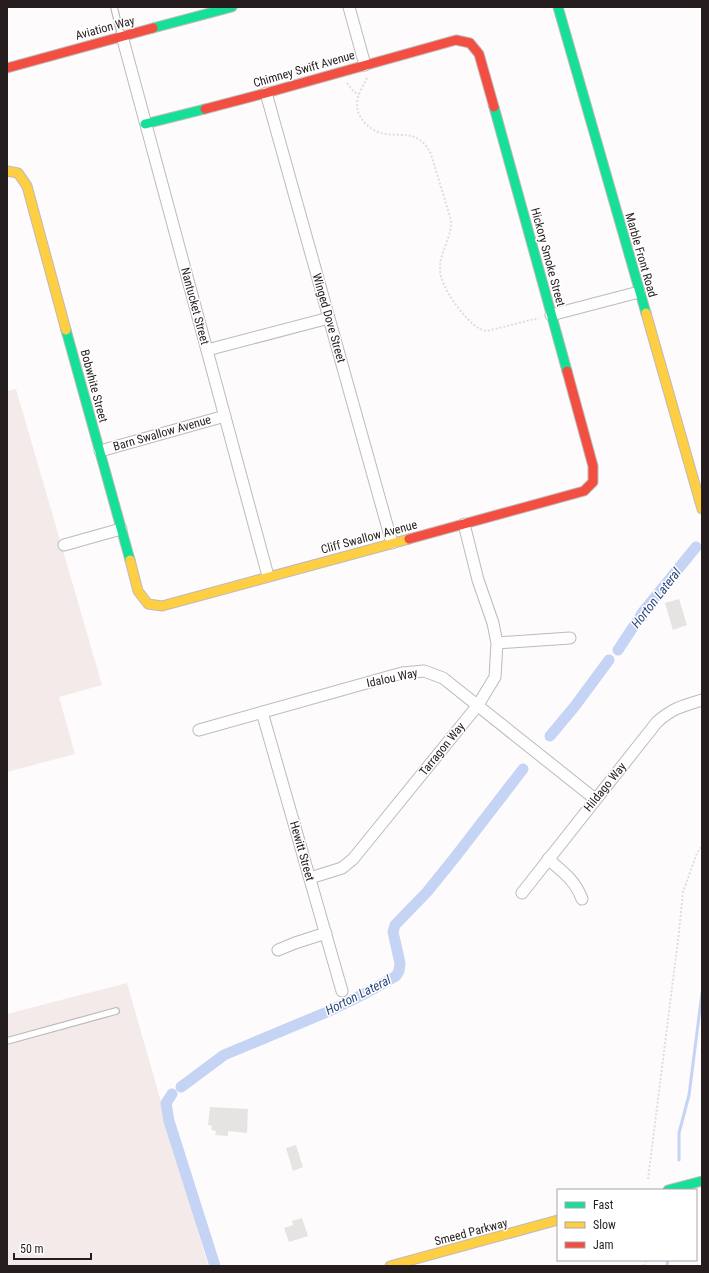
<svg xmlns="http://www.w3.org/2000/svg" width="709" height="1273" font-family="'Roboto Condensed',sans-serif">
	<rect width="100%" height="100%" fill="#fdfbfb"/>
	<path fill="#f5eaea" d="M16 389 102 685 59 697 75 754 7 772V391Z
		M127 983 208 1266H7V1014Z"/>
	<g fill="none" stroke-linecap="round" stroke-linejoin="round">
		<path stroke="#c5d4f4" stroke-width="3" d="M679 1160V1133L689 1095 702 993
			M667 1266 668 1260"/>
		<path stroke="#c5d4f4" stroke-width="11" d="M618 650 643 612 696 547
			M550 736 575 706 609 660
			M181 1087 224 1055 327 1012 366 993 396 976 399 971 400 963 393 932 395 925 427 892 456 856 523 769
			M172 1094 166 1103 169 1121 215 1266"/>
	</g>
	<path fill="#e8e3e3" d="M679 599 687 625 673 630 665 603Z
		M210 1107 248 1109 247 1133 228 1131V1136L215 1135 216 1131 211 1130 212 1126 208 1125Z
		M296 1145 303 1167 293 1171 286 1148Z
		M302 1218 308 1236 289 1242 284 1228 293 1225 292 1221Z"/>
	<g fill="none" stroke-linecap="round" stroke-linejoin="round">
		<defs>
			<path id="lane" d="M114 7 121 36
				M7 1041 116 1011"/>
			<path id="street" d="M349 7 365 65
				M122 36 268 576
				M266 93 392 543
				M551 315 639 292
				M207 350 329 318
				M100 451 225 416
				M64 545 121 529
				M497 643 570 638
				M262 712 342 991
				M199 730 402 673 424 671 443 678 595 799
				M548 859C563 872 575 880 582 899
				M310 878 342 868 353 859 478 705 495 677 497 643 493 623 478 580 464 524
				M522 893 657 722C673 708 682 706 702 700
				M278 950 295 943 326 933"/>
			<path id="fast" d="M558 7 646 313
				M153 28 232 7
				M494 107 567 371
				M145 124 205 109
				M66 330 130 560
				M668 1190 702 1181"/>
			<path id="slow" d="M7 171 18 173 27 186 66 330
				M646 313 702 509
				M130 560 138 591 148 604 162 606 409 539
				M390 1266 558 1220"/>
			<path id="jam" d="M7 68 153 28
				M205 109 266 93 456 40 470 43 479 54 494 107
				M409 539 584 491 593 482V466L567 371"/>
		</defs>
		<use href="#lane" stroke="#bebaba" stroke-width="8"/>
		<use href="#street" stroke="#bebaba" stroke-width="13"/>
		<use href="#fast" stroke="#bebaba" stroke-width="11"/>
		<use href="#slow" stroke="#bebaba" stroke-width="11"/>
		<use href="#jam" stroke="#bebaba" stroke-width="11"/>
		<path stroke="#dfdede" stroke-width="2" stroke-dasharray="2 2" stroke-linecap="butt" d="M367 78C363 86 357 95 357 104 357 118 368 129 381 133 402 138 418 128 431 154L451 220C452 238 439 253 440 270 440 286 462 315 473 324 477 328 482 330 487 331L539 318
			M347 83 354 92 359 94
			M648 1179 679 932 683 892 697 853 702 846
			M644 1266 646 1260"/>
		<use href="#lane" stroke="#fffefe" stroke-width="5.5"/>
		<use href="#street" stroke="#fffefe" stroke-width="11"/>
		<use href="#fast" stroke="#16e098" stroke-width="9"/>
		<use href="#slow" stroke="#ffcf43" stroke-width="9"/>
		<use href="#jam" stroke="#f24e42" stroke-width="9"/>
	</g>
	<g text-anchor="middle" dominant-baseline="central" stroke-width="3" stroke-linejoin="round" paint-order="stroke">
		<g font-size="12" fill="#261e1e" stroke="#fff">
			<text transform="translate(105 28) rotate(-15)">Aviation Way</text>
			<text transform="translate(304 69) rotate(-16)">Chimney Swift Avenue</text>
			<text transform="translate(641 255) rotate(74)">Marble Front Road</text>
			<text transform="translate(548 257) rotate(75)">Hickory Smoke Street</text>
			<text transform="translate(195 306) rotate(75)">Nantucket Street</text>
			<text transform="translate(329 318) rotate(74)">Winged Dove Street</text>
			<text transform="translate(94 386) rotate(75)">Bobwhite Street</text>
			<text transform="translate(162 433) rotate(-16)">Barn Swallow Avenue</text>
			<text transform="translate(369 537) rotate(-15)">Cliff Swallow Avenue</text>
			<text transform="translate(392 678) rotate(-12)">Idalou Way</text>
			<text transform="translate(442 749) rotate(-51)">Tarragon Way</text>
			<text transform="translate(605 787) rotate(-51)">Hildago Way</text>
			<text transform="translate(302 851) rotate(74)">Hewitt Street</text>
			<text transform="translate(471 1232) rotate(-15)">Smeed Parkway</text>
		</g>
		<g font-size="13" font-style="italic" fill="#2e467f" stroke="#fff">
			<text transform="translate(656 598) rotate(-52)">Horton Lateral</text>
			<text transform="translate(358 995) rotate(-27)">Horton Lateral</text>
		</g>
	</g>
	<rect width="709" height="1273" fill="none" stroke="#261e1e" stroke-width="16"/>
	<rect x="557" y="1189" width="140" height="72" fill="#ffffff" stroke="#a8a5a5"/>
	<rect x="565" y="1202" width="20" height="6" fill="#16e098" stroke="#a8a5a5"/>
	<text x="593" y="1209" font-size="12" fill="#261e1e">Fast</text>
	<rect x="565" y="1222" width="20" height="6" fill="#ffcf43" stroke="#a8a5a5"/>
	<text x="593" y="1229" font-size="12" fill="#261e1e">Slow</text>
	<rect x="565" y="1242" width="20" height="6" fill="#f24e42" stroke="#a8a5a5"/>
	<text x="593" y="1249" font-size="12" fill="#261e1e">Jam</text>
	<path d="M14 1253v6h77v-6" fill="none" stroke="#261e1e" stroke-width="2"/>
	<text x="20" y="1253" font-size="12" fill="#261e1e" stroke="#ffffff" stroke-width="3" paint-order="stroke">50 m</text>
</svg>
